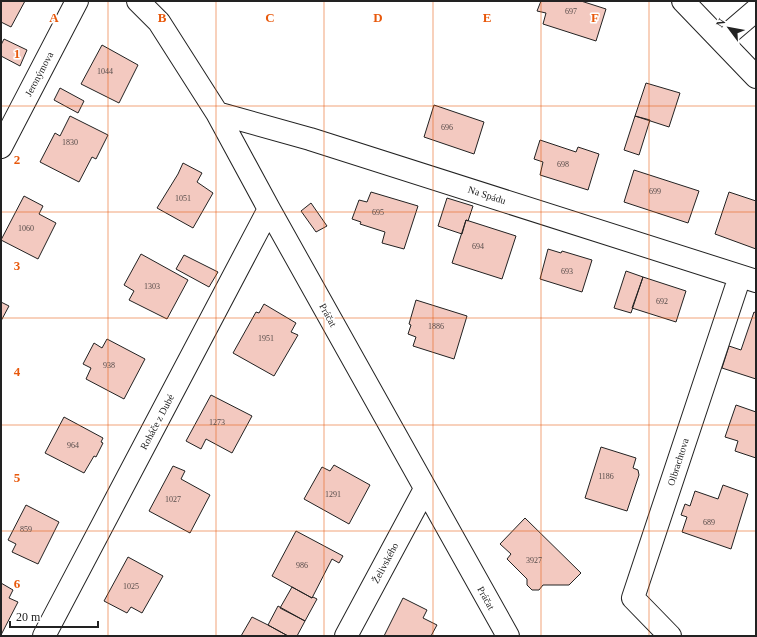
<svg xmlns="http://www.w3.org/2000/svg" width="757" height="637" font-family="'Times New Roman',serif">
	<rect width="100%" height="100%" fill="#fff"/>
	<path fill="#f3c9c0" stroke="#222" d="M1 1H25L11 27 1 22Z
		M541 1H581L606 9 596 41 543 24 546 13 537 11Z
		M4 39 27 50 20 66 1 56V45Z
		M102 45 138 65 119 103 81 84Z
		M646 83 680 93 669 127 635 116Z
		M60 88 84 101 78 113 54 100Z
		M434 105 484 122 474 154 424 137Z
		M70 116 108 135 96 159 92 157 79 182 40 162 55 133 60 136Z
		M635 116 650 120 639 155 624 150Z
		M540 140 576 152 578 147 599 154 588 190 540 175 543 162 534 159Z
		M183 163 202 173 197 182 213 193 193 228 157 208 178 174Z
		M634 170 699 191 688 223 624 202Z
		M371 192 418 206 404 249 382 243 385 232 360 224 361 222 352 219 359 200 367 202Z
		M729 192 756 201V249L715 234Z
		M24 196 43 206 39 214 56 223 38 259 1 240Z
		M447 198 473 206 468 221 466 220 462 234 438 226Z
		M311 203 327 226 316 232 301 211Z
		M466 220 516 236 502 279 452 263Z
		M548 249 561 253 562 251 592 260 582 292 540 279Z
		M141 254 188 280 167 319 129 300 134 291 124 285Z
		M184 255 218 272 209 287 176 269Z
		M626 271 643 277 631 313 614 308Z
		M643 277 686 291 676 322 632 308Z
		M416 300 467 316 454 359 413 346 416 337 408 334 411 325 409 324Z
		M1 302 9 306 1 321Z
		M264 304 296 323 291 332 298 335 274 376 233 353 256 312 259 313Z
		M754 312 756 313V379L722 368 729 346 741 350Z
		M107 339 145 359 124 399 86 379 91 368 83 364 94 343 102 348Z
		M211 395 252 416 232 453 206 439 201 449 186 441Z
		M736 405 756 412V458L735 451 738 441 725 437Z
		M64 417 103 438 101 442 103 443 96 457 94 456 84 473 45 453Z
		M601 447 636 458 633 468 638 470 639 475 627 511 585 498Z
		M334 465 370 485 349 524 304 499 322 467 330 471Z
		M173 466 185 471 181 479 210 495 190 533 149 511Z
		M723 485 748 494 731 549 682 532 687 517 681 515 685 504 690 506 695 491 718 499Z
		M26 505 59 522 38 564 12 552 16 544 8 540Z
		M525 518 581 573 569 585H543L539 590H532L527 585V579L507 559 511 554 500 544Z
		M296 531 343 556 339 563 332 559 312 598 272 576Z
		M128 557 163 576 142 613 131 607 127 613 104 601Z
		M1 583 13 590 9 598 18 602 1 635Z
		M292 587 312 598 313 597 317 599 305 621 280 608Z
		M403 598 427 610 423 618 437 625 431 636H384Z
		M278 606 305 621 297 636H288L268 625Z
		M252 617 268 625 288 636H241Z"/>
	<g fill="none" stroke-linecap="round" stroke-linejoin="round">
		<defs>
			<path id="minor" d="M138 1 159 22 217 113 269 209 508 636
				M683 1 756 77
				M721 40 756 10
				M217 113 310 139 756 281
				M1 147 77 1
				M44 636 269 209
				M346 636 425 489
				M670 636 633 598 740 276"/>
		</defs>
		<use href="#minor" stroke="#222" stroke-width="24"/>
		<use href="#minor" stroke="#fff" stroke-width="22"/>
	</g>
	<path fill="none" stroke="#e8590c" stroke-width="1" stroke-opacity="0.55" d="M108 1V636M216 1V636M324 1V636M433 1V636M541 1V636M649 1V636M1 106H756M1 212H756M1 318H756M1 425H756M1 531H756"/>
	<g text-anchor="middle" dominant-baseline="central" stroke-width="3" stroke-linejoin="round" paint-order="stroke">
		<g font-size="8" fill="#564c4a">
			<text x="571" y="11">697</text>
			<text x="105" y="71">1044</text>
			<text x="447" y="127">696</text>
			<text x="70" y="142">1830</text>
			<text x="563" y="164">698</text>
			<text x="655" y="191">699</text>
			<text x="183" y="198">1051</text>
			<text x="378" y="212">695</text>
			<text x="26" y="228">1060</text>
			<text x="478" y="246">694</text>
			<text x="567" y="271">693</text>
			<text x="152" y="286">1303</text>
			<text x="662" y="301">692</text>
			<text x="436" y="326">1886</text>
			<text x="266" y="338">1951</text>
			<text x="109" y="365">938</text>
			<text x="217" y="422">1273</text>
			<text x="73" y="445">964</text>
			<text x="606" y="476">1186</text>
			<text x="333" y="494">1291</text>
			<text x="173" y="499">1027</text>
			<text x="709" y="522">689</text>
			<text x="26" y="529">859</text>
			<text x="534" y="560">3927</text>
			<text x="302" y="565">986</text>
			<text x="131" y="586">1025</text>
		</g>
		<g font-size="10" fill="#222" stroke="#fff">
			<text transform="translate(39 74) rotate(-62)">Jeronýmova</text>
			<text transform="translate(487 195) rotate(18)">Na Spádu</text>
			<text transform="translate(328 315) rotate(61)">Práčat</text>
			<text transform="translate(157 422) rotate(-62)">Roháče z Dubé</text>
			<text transform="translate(678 462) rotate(-72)">Olbrachtova</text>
			<text transform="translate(385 563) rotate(-62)">Želivského</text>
			<text transform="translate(486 598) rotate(61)">Práčat</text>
		</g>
	</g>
	<g font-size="13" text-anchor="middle" font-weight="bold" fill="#e8590c" stroke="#fff" stroke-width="3" stroke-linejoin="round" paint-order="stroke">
		<text x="54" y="22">A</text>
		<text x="162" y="22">B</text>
		<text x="270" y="22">C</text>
		<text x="378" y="22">D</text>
		<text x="487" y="22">E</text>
		<text x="595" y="22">F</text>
		<text x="17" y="58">1</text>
		<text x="17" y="164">2</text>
		<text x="17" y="270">3</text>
		<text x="17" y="376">4</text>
		<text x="17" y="482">5</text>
		<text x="17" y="588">6</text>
	</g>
	<rect width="757" height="637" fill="none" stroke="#222222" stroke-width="4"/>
	<g transform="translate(729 28) rotate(302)" stroke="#ffffff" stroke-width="3" paint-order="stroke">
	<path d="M0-3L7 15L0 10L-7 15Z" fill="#222222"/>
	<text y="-6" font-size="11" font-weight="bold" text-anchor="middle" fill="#222222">N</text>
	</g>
	<path d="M10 621v6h88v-6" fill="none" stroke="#222222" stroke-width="2"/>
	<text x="16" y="621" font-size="12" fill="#222222" stroke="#ffffff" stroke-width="3" paint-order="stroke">20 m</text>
</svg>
